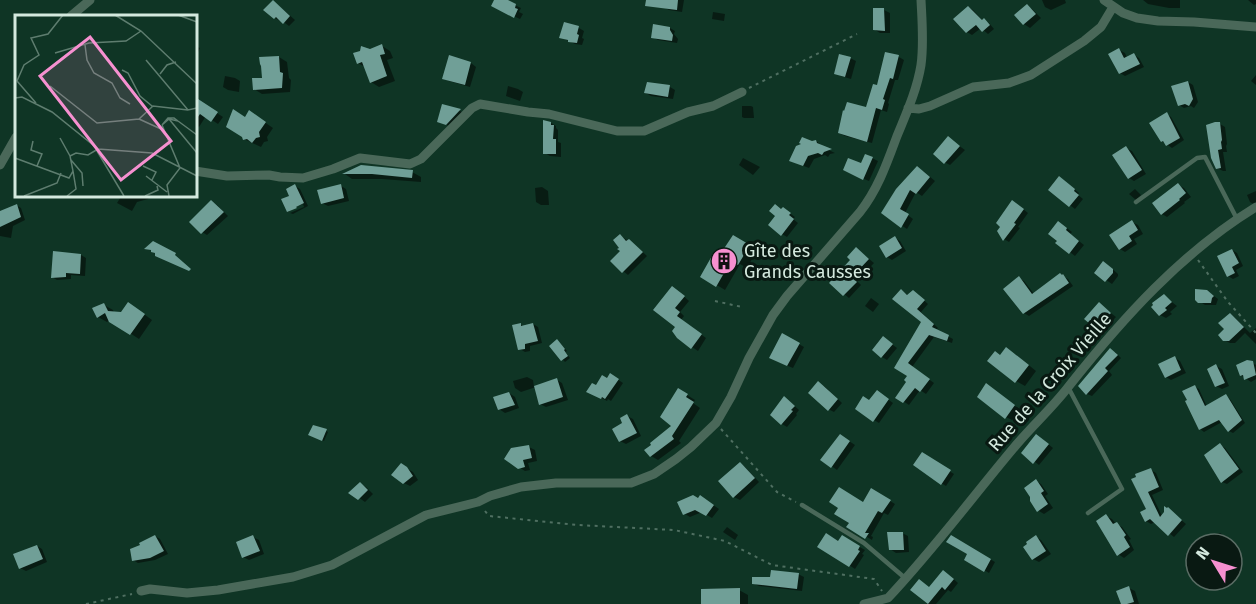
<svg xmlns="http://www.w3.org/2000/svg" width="1256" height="604" font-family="'Fira Sans',sans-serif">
	<rect width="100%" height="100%" fill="#0f3525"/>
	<path fill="#0007" d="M496 0H504L521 8 519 12 523 14 520 19 498 9Z
		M665 0H684L682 12 669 10 664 7Z
		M1042 0H1065L1066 3 1051 10 1045 7Z
		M1143 0H1180V8H1169L1148 4Z
		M1248 0H1256V4L1254 5Z
		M278 5 295 20 289 26 281 20 280 21 275 18Z
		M1027 6 1032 9 1041 18 1030 28 1024 24 1016 15Z
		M968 7 973 10 983 21 989 23 994 29 988 34 981 28 972 35 967 32 955 19Z
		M884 10 890 13V33H880L874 29Z
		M713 12 725 14 724 21 712 19Z
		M579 28 584 31 582 38 584 39 582 45 575 44 561 37Z
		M670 28 675 31 674 34 678 39 677 43 658 40 653 37Z
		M195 46 200 48 195 59Z
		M382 46 390 51 393 58 387 60 395 81 379 87 371 82 365 67 358 63 370 50Z
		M1119 50 1125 53 1127 58 1134 55 1139 58 1144 67 1125 76 1120 73Z
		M886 53 899 57 904 60 898 80H895L888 103 889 104 887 112 881 110 872 143 845 136 839 133 867 109 878 87Z
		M279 57 287 62 289 78 291 80 290 92 262 94 254 89 263 79 261 59Z
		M450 57 471 63 476 67 470 87 449 81 444 78Z
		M850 58 856 61 851 79 841 76 836 73Z
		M1256 75V85L1251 81Z
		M225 76 235 78 240 81 239 92 228 90 223 87Z
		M1188 82 1193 85 1198 102 1194 108 1191 106 1184 108 1179 105Z
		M508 86 518 89 523 92 520 101 506 96Z
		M670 87 675 90 673 99 651 96 646 93Z
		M195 102 203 104 223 117 218 124 206 116 199 127 195 124Z
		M443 106 460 111 465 114 452 127 444 124 438 121Z
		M742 106H751L753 107 754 118H744L742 117Z
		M1167 114 1171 117 1184 140 1172 148 1162 141Z
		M257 117 273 128 267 137 268 141 264 142 261 147 244 139 245 118Z
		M551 123 556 126V128L558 130V142L561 143V157L550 156 545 153Z
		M1220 124 1225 127 1227 144 1226 146 1227 152H1223L1226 171H1223L1217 168 1212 158Z
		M948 138 965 150 950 165 944 162Z
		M816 141 821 145 822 147 835 153 830 154 828 157 825 155 814 159 809 168 796 163Z
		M1126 148 1132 151 1146 174 1134 181 1129 178Z
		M866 155 878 161 869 181 850 173 861 165Z
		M743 158 760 167 753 175 739 165Z
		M361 166 412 172 421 177V182L382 179H352L345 174Z
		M923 171 935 181 922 196 916 192 905 213 913 219 907 229 883 213Z
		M1064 181 1079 193 1078 195 1083 199 1075 209 1050 190Z
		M1178 185 1184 188 1191 197 1184 202 1185 203 1167 217 1162 214Z
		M295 186 300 189 308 206 293 214 290 213 304 207 303 204 289 210V212L288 211 291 197Z
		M341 186 346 189 349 201 328 206 322 203Z
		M542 187 548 191 549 205H541L536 202 535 188Z
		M1135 189 1141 195 1136 200 1129 194Z
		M1256 191V205H1255L1250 202 1247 195Z
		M122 195H151L148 199 137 202 132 211 117 203Z
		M212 202 217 205 228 216 207 235 202 232Z
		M16 205 21 208 25 220 13 226 11 238 0 236V213Z
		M1018 205 1028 213 1018 227 1020 228 1009 242 1004 239 999 231Z
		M782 210 788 212 795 217 793 219 798 223 787 237 782 234Z
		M1132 222 1138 225 1143 234 1134 239 1137 244 1125 252 1120 249Z
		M1064 226 1072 232 1070 234 1084 245 1075 256 1058 243Z
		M620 236 634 244 647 256 628 275 623 271Z
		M733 237 757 250 747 268 740 264 725 290 702 276 724 252Z
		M895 238 900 241 906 251 892 260 887 257Z
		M857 249 874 263 857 281 861 285 849 298 831 283 852 260Z
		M1232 250 1237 253 1243 266 1236 270 1239 276 1233 279 1228 276Z
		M55 253 81 255 86 258 85 276 71 275V279L57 280 52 277Z
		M1109 266 1118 274V276L1112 284 1096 273Z
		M1060 275 1068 279 1073 286 1029 316 1024 313 1019 278 1024 281 1034 294Z
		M901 290 909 296 918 295 928 304 921 312 938 328 936 330 953 339 952 343 934 337 912 367 934 383 926 394 920 390 909 405 897 397 909 382V375L896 367 923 322Z
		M678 291 689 301 680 312 684 316 681 320 706 338 698 351 692 347 677 326 656 309Z
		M1207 291 1218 299 1216 305H1205L1199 301Z
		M1164 296 1177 306 1170 312 1172 314 1166 318 1160 315Z
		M871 298 879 304 873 312 865 306Z
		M1099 304 1116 317 1103 331 1087 319Z
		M104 305 113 310 114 313 122 314 137 309 152 320 139 339 110 320 107 322 98 317Z
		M1230 315 1235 318 1250 333 1256 328V344L1245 333 1235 343H1230L1224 340Z
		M520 324 524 327 533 324 538 327 542 343 530 346V351L525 352 520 349Z
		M783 335 804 347 793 368 776 361Z
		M558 341 567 351 565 352 570 358 565 362 551 346Z
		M889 342 897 348 887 360 882 357Z
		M1115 352 1121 358 1109 371 1112 375 1092 396 1087 394Z
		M1015 354 1036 371 1025 386 1016 381 1001 356Z
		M1175 358 1180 361 1186 373 1171 380 1166 377Z
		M1252 363 1256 365V379L1251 382 1241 375Z
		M1216 366 1222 369 1229 386 1222 389 1216 386Z
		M611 375 623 383 611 401 608 399 607 401 589 391 608 380Z
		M527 377 533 380 534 387 557 380 562 383 568 400 546 407 540 404 536 387 521 392 515 388 513 381Z
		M824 386 842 403 834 412 828 409Z
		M1195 387 1199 389 1207 407 1226 396 1230 399 1245 423 1233 433 1229 431 1222 422 1204 432 1200 429 1189 401Z
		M992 388 1020 410 1012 420 1006 417Z
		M679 390 695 400 693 403 700 408 679 441 681 443 658 460 651 456 673 426Z
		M509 393 515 397 519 408 505 413 499 409Z
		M882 395 893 403 879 423 874 420 870 402Z
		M789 401 799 410 796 414 797 415 787 427 782 424Z
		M627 416 633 419 641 436 626 444 620 441Z
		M326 431 328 432 324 441 310 435Z
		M992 434 1003 443 998 449 987 440Z
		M846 439 855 445 837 470 823 460Z
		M1042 439 1053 448 1039 465 1023 453Z
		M1220 445 1225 448 1243 472 1227 484 1222 482Z
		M529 447 535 450 537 461 528 463 530 470 525 471 506 459Z
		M922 454 954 474 946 486 941 483Z
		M740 464 745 467 759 482 740 500 734 497Z
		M401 465 413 472 418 480 410 486 404 483Z
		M1151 470 1156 473 1163 490 1152 495 1162 516 1168 509 1186 524 1174 537 1155 522 1151 524 1146 521 1148 509 1133 480Z
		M1036 481 1041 484 1048 494 1045 496 1053 508 1044 514 1039 511 1031 500Z
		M360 484 366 487 373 494 365 502 351 492Z
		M872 490 895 504 888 515 884 513 871 536 873 537 872 540 849 526Z
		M699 500H706L719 509 712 518 702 512 690 517 685 514Z
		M1106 516 1112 519 1116 524 1122 527 1131 539 1129 540 1134 550 1124 558 1118 554Z
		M727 527 738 535 735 540 723 532Z
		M902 533 908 536 909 552 896 553 890 549Z
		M1220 533 1225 536 1227 544H1212L1210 543 1208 536Z
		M155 536 160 539 168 554 155 560 138 563 133 560 142 546Z
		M253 537 259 540 264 554 249 560 243 557Z
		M842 537 865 550 862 554 864 555 855 569 820 546 838 543Z
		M952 537 995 562 989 573 966 559 969 554Z
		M1036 537 1041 540 1051 554 1039 562 1033 559Z
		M37 546 42 549 47 562 26 571 20 568Z
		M1232 552 1238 554 1241 569 1232 571Z
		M798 574 804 577 802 591 759 586 753 583Z
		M949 575 958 583 951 592 948 590 936 604H928L930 588Z
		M1129 588 1135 591 1139 604H1122Z
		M739 590 748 595V604H703Z"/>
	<path fill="#709f97" d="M273 0 290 16 283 24 276 17 274 19 263 10Z
		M494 0H508L516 4 515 8 518 9 514 18 491 6Z
		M646 0H678L677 10 645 6Z
		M1027 4 1036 14 1023 25 1014 15Z
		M968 6 982 20 984 18 990 25 982 32 976 25 966 33 953 19Z
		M873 8H884L885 31 873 30Z
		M564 22 579 26 577 34 579 35 577 43 568 42V40L559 38Z
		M653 24 670 27V30L673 35 672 41 651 38Z
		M382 44 385 54 380 55 387 76 370 83 362 62 357 64 353 53 360 51 361 46 370 49Z
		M1119 48 1124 58 1134 53 1140 64 1119 74 1108 54Z
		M885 52 899 55 893 79 890 78 883 99 885 100 882 110 876 108 867 142 838 133 843 110 844 111 847 102 866 107 873 84 877 85Z
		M839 54 851 57 845 77 834 74Z
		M449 55 471 62 465 85 442 79Z
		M279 56 280 72 283 73 282 88 253 90 252 78H262L261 66 260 64 259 57Z
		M1188 81 1193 99 1189 106 1185 104 1178 106 1171 86Z
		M647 82 670 85 668 97 644 93Z
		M195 97 218 112 211 122 200 114 195 121Z
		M442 104 461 109 446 125 437 122Z
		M233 109 245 117 249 110 266 122 259 132 260 137 256 138 252 143 247 139 243 140 242 137 226 127Z
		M1167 112 1180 138 1166 146 1163 141 1161 142 1149 123Z
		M543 120 551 122V125H554L553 139H556V154H543Z
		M1215 122H1220L1222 140 1221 142 1222 149 1218 150 1221 168 1216 169 1211 158 1206 125Z
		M948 136 960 146 944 164 933 154Z
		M802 137 812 141 816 140 817 143 832 149 824 152 822 155 818 153 808 156 803 166 789 161 796 146 801 144 799 143Z
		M1126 146 1142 170 1128 179 1112 155Z
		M865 154 873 157 863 180 843 170 848 158 861 163Z
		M361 165 413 170 412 178 372 174H342Z
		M917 166 930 177 916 194 910 190 900 209 909 214 901 228 881 213 896 189Z
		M1059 176 1075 189 1074 191 1079 195 1069 207 1048 190Z
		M1178 183 1186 193 1179 199 1180 200 1161 215 1152 203Z
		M295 184 304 203 296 207 297 208 287 212 281 199 289 196 286 189Z
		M341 184 344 198 321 204 317 190Z
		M211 200 224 212 201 234 189 222Z
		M1012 200 1024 209 1014 223 1016 224 1003 241 997 231 1000 227 996 223Z
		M17 204 21 217 0 227V211Z
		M775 204 781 209 783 207 791 213 789 215 794 219 781 236 768 225 775 216 769 211Z
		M1132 220 1138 230 1129 236 1132 241 1119 250 1109 235Z
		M1058 221 1067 228 1066 230 1079 241 1069 254 1055 243 1057 241 1048 234Z
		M620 234 626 241 629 239 643 252 622 273 610 261 620 251 617 249 619 248 613 240Z
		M733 235 750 245 738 265 731 261 716 287 700 277 713 254 717 257 721 249 723 250Z
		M895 236 902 248 886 258 879 246Z
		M153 241 176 253 175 255 191 269 189 271 155 256V253L151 252V250L144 249Z
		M856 247 869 259 852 277 857 282 843 296 829 283 850 260 847 257Z
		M1232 249 1239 263 1232 267 1235 273 1227 277 1217 256Z
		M53 251 81 254 80 274 66 273V277L51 278Z
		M1103 261 1113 269V273L1105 282 1094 273Z
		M1060 273 1062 275 1063 274 1069 283 1023 314 1003 289 1019 276 1032 294Z
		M672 286 685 296 675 308 680 312 677 316 702 334 691 349 677 338 672 331 675 327 653 310Z
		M901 289 907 295 913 290 925 300 917 309 934 324 932 327 949 335 947 341 929 335 908 363 930 379 920 392 915 388 903 403 895 398 906 382 904 380 907 376 894 368 921 322 892 299Z
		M1195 289 1207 290 1214 296 1212 298 1211 303H1198L1195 300Z
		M1164 294 1172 302 1165 308 1167 310 1159 316 1151 307 1153 305 1152 303Z
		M128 302 145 314 130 335 109 322 105 313 97 318 92 308 104 303 108 311 121 312Z
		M1099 302 1111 313 1096 329 1084 319Z
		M1230 313 1244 327 1229 341H1223L1218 335 1224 329 1218 323Z
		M521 323V326L533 323 538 341 525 344V349L518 350 512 325Z
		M782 333 800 343 787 366 769 358Z
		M883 336 893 344 881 358 872 350Z
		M557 339 565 349 564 350 568 356 561 361 549 346Z
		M1006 347 1029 365 1015 383 987 361 995 351 1000 355Z
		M1110 348 1118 355 1105 368 1108 371 1086 395 1078 386Z
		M1175 356 1181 370 1165 378 1158 364Z
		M1247 360 1253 361 1256 375 1244 380 1243 375 1240 376 1236 365Z
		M1216 364 1225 383 1215 387 1207 369Z
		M610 373 619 379 605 399 602 397 601 399 586 392 592 383 596 385 602 375 607 378Z
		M557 378 563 397 539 405 534 386Z
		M818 381 838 399 828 411 808 393Z
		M986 383 1015 405 1005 419 977 397Z
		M1195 385 1205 406 1226 394 1242 420 1228 432 1219 420 1199 430 1185 401 1187 400 1182 391Z
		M678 388 688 394 686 397 694 402 672 436 674 439 650 457 644 450 651 445 650 443 671 426 660 417Z
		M877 390 889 399 873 422 855 409 863 396 869 400Z
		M509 392 515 405 498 410 493 397Z
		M784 396 795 406 791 410 793 411 781 425 770 415Z
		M627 414 637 433 619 442 612 429 622 423 620 418Z
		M313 425 327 429 322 441 308 435Z
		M840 434 850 441 831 468 820 460Z
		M1036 434 1049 444 1033 464 1021 453Z
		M1220 443 1239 469 1221 483 1204 455Z
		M529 445 532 458 523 460 525 467 518 469 504 459 511 448Z
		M922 452 951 470 941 485 913 465Z
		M740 462 755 478 733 498 718 481Z
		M401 463 407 467 413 476 403 484 391 475Z
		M1151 468 1159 487 1148 492 1160 517 1164 512V506L1167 508 1168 507 1182 520 1168 536 1150 519 1145 522 1140 512 1146 509 1131 479 1136 477 1135 474Z
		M1036 479 1044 491 1041 493 1048 504 1037 512 1030 501V497L1024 488Z
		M360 482 368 490 358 500 348 493Z
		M839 487 863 502 871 488 891 500 882 513 878 511 865 533H869L865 539 846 527 849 523 834 514 838 508 829 502Z
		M693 495 698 498 700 495 714 505 706 516 695 510 683 515 677 502Z
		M1106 514 1113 524 1117 522 1126 535 1124 537 1130 547 1117 556 1096 521Z
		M887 532H903L904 550H889Z
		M826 533 838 541 842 535 860 546 858 550 860 551 849 567 817 547Z
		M155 535 164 551 150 558 132 561 130 549 140 545 139 543Z
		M253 535 260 551 242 558 236 542Z
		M951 535 991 559 984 572 964 560 967 554 946 542Z
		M1036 535 1046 551 1032 560 1023 547 1027 544 1026 542Z
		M37 545 43 559 19 569 13 554Z
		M771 570 799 573 797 589 752 584V577H770Z
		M943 570 954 579 945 590 942 587 928 604 910 590 919 579 929 587Z
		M1129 586 1134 602 1127 604H1121L1116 591Z
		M740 588V604H701V589Z"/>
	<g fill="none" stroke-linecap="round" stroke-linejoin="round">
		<path stroke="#4f6f61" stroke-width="2" stroke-dasharray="3 4.5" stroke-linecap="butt" d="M749 88 857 34
			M1198 260 1228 302 1256 333
			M715 301 742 307
			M721 429 777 492 796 502
			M485 511 489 516 578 525 674 530 725 541 772 565 874 579 882 591
			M86 604 132 594"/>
		<path stroke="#4a6859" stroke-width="4.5" d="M1136 202 1197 158 1205 157 1237 219
			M1068 387 1122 489 1088 513
			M802 505 864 543 905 578"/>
		<path stroke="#4a6859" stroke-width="9" d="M1104 0 1123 13 1137 18 1158 21 1194 22 1256 27
			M71 16 90 0
			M908 108 919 109 930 106 973 87 1009 83 1031 75 1084 41 1101 27 1113 7
			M0 165 16 137
			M195 171 227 176 269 175 280 177 303 178 333 169 360 158 410 164 421 159 472 108 480 104 528 112 549 114 617 131H644L688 112 713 106 742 92
			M141 591 150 589 187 593 218 590 293 577 332 565 426 515 478 502 490 496 521 487 556 483H631L654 474 676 459 691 447 716 423 731 397 749 358 773 315 787 296 860 212C878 189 887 163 897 136 906 114 917 90 921 65 924 44 922 21 921 0
			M888 598C934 549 974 495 1017 444 1034 424 1053 407 1069 386 1122 319 1182 252 1256 207
			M864 604 888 598"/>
	</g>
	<defs>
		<symbol id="building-disc" viewBox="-11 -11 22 22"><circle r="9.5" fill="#f690d0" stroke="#091912"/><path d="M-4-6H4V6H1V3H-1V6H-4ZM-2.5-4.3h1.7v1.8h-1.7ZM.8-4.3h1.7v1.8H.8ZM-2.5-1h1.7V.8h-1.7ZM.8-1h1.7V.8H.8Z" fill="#111"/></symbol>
	</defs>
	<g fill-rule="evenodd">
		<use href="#building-disc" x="709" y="246" width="30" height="30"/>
	</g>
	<g text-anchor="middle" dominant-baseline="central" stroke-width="6" stroke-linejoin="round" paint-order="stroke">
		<g font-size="18" fill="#d4e9de" stroke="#091912" text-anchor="start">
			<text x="744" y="251">Gîte des<tspan x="744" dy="21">Grands Causses</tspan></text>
		</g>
		<g font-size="18" fill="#d4e9de" stroke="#091912">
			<text transform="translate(1050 382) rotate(-49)">Rue de la Croix Vieille</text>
		</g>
	</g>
	<g transform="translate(15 15)">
		<rect width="182" height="182" fill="#0f3525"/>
		<path fill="none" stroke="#5e7d6f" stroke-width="1.5" d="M100 0 126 16 182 69M163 0 182 7M70 30 72 45 79 58 97 68 105 83 115 89M40 38 74 28 111 26 126 16M131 45 173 95 182 93M107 55 113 58 125 81 137 91M145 59 152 50 161 47M2 66 9 50 24 40 16 23 33 19 48 0M2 66 21 88M35 71 82 108 124 104 138 91 173 95M0 83 7 82 37 97 83 134M153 103H159L163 106 154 104 147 110ZM124 104 146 114M154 104 182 138M163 106 182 120M147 110 165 153 152 170 154 181M45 123 55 141M18 126 16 135 27 139 22 151M83 134 137 138 182 161M82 136 109 181M0 143 54 163 58 156 55 141 61 138 73 140 83 134M56 145 67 158 68 171M128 151 141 157 137 165M131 161 152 177M9 181 42 168 46 158M52 181 61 174 58 156M130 181 143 175 142 171"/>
		<path fill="#f690d0" fill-opacity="0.15" stroke="#f690d0" stroke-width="3" d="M75 22 156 126 106 165 25 61Z"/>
		<rect width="182" height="182" fill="none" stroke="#d4e9de" stroke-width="3"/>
	</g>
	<g transform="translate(1214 562) rotate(308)"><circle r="28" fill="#091912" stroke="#5a6c64" stroke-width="1.5"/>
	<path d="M0-4.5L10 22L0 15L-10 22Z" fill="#f690d0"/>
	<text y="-9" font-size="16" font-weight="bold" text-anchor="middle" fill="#d4e9de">N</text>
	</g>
</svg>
